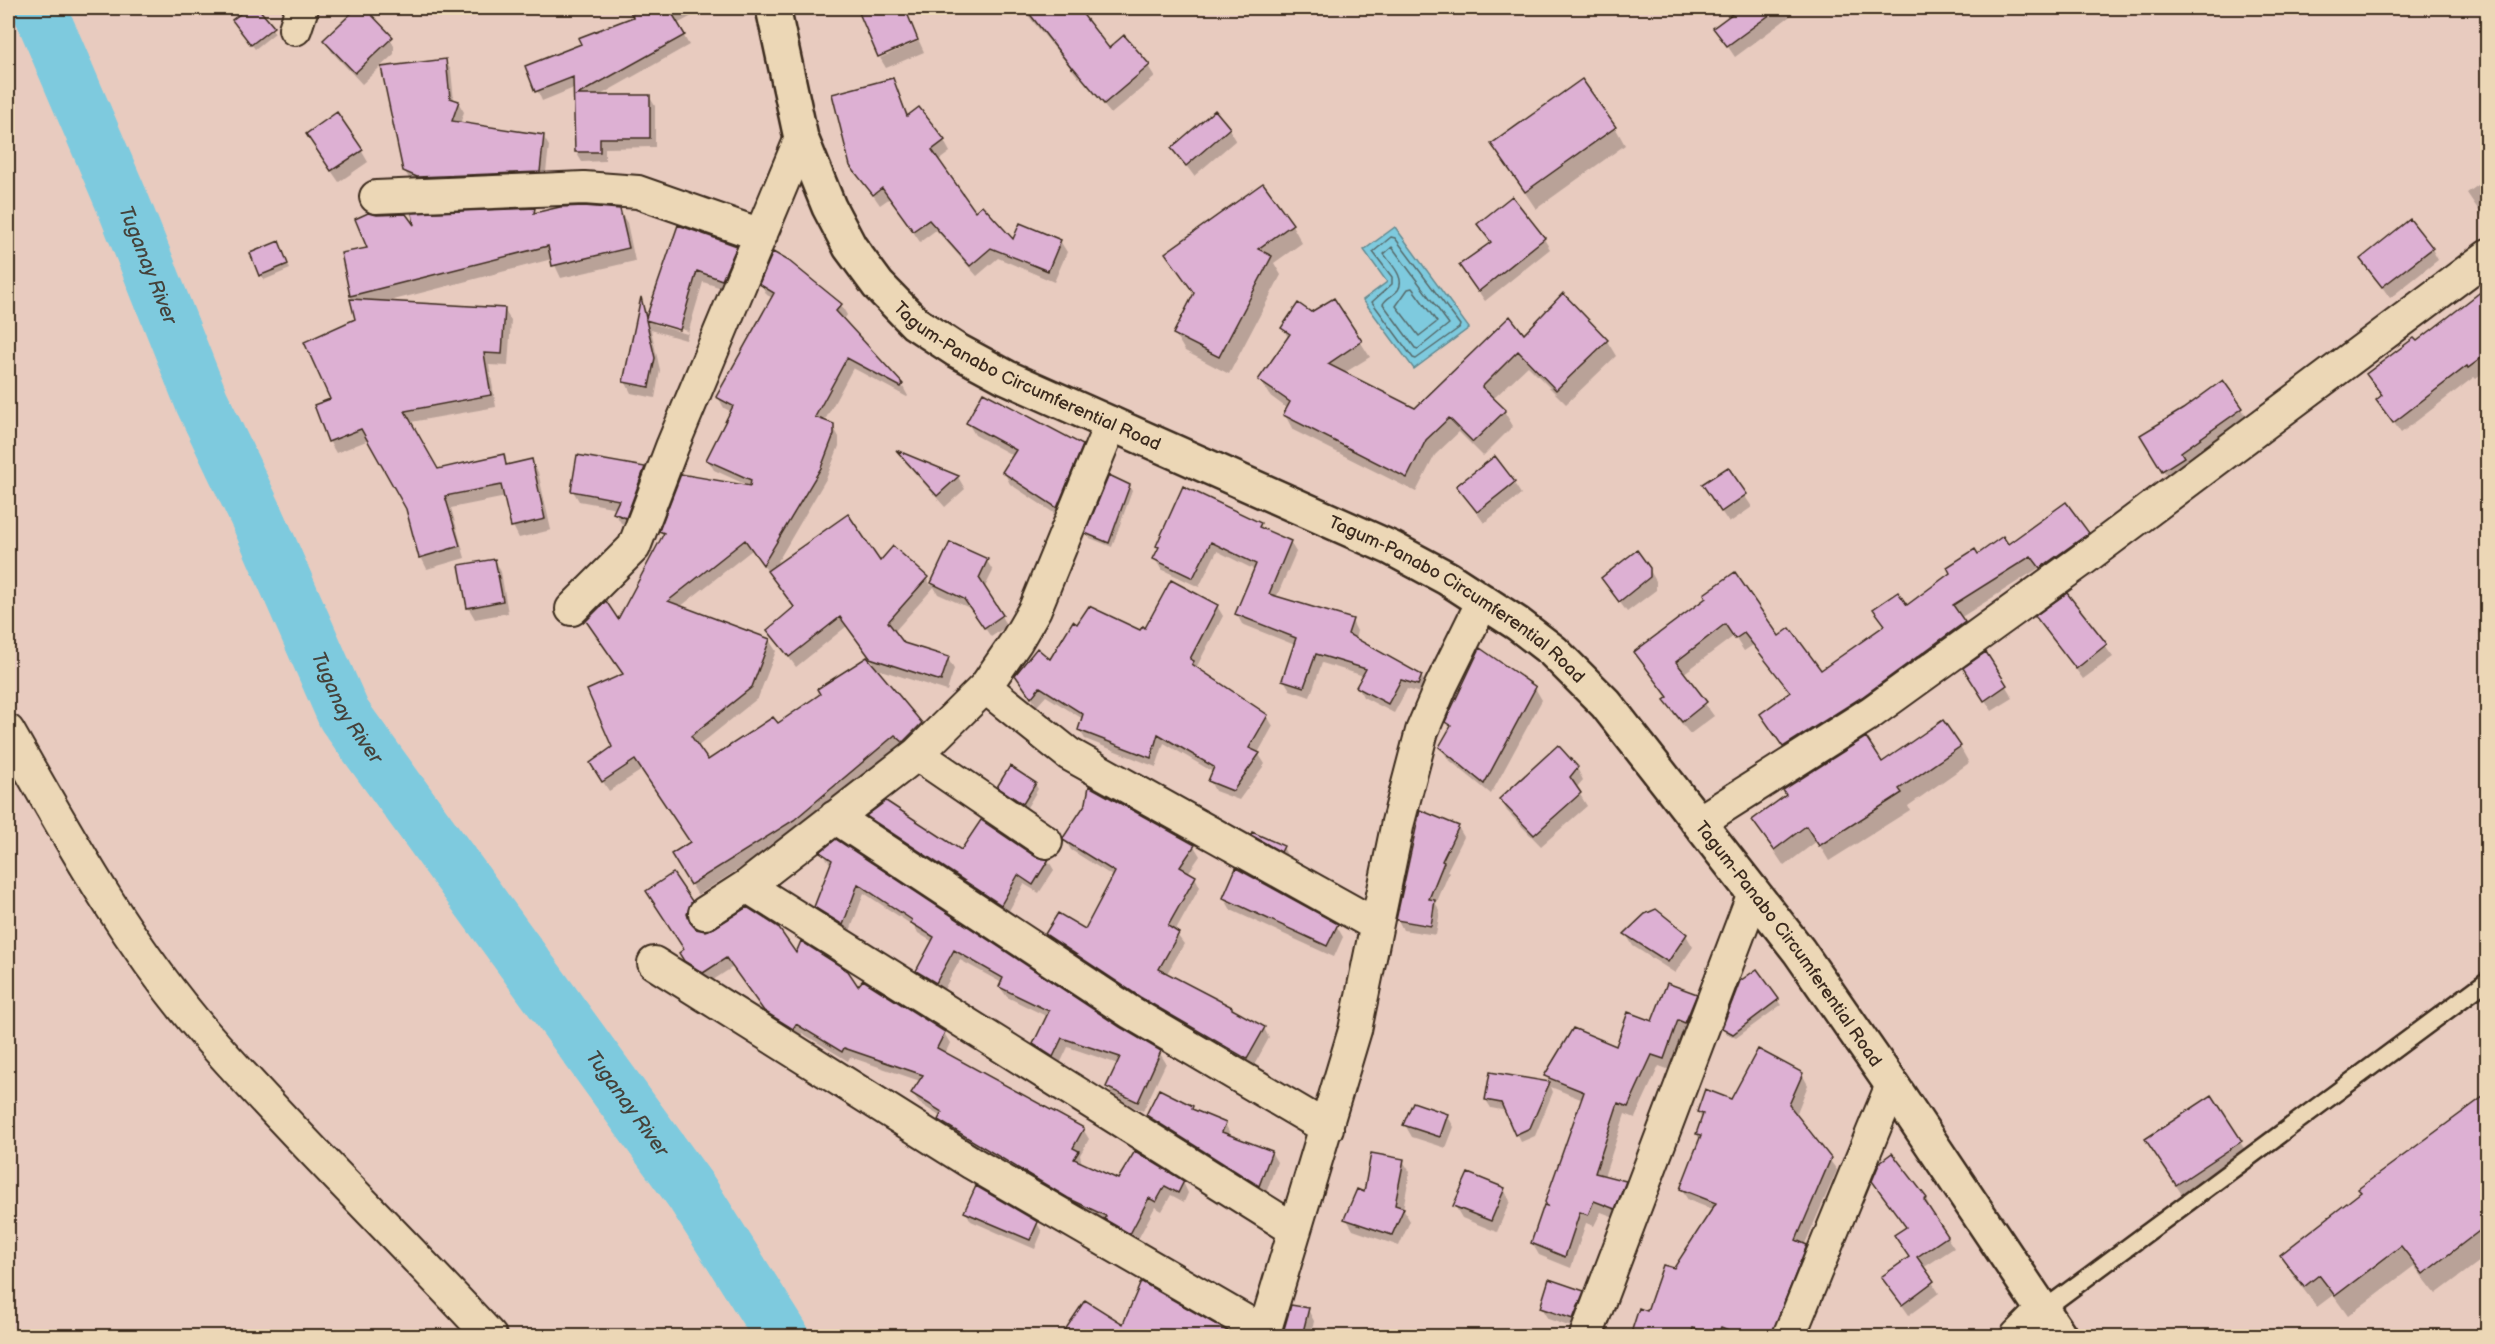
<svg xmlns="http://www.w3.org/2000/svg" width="2495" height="1344" font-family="'Balsamiq Sans',sans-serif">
	<rect width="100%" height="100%" fill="#e8cbbf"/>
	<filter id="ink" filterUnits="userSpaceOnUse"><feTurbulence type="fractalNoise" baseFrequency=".0167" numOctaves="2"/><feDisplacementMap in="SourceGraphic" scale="12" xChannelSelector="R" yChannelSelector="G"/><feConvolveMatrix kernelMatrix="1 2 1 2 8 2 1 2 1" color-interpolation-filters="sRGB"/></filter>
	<g filter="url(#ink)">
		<path fill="#7ecade" stroke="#638a91" stroke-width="1.5" d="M1395 227 1469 328 1414 369 1363 300 1387 282 1364 250Z"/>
		<path fill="#0003" fill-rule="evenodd" d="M151 8H159L146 16 143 12Z
			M250 8H256L275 33 255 49 234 21Z
			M359 8H363L387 33 394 46V54L362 84 332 52 325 40Z
			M627 8H707L677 24 689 45 597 97 649 96 655 106V147L605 148V161L582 162 576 152 574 88 542 101 527 67 583 45 633 19Z
			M859 8H905L918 39 879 55Z
			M1022 8H1076L1109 50 1148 66 1155 77 1111 114 1080 77 1079 78Z
			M1742 8H1789L1793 14 1735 57 1715 28Z
			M919 41 924 52 886 68 880 58Z
			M445 61 451 70 454 101 458 102 464 112 460 124 543 136 549 146 545 181 410 180 404 170Z
			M892 80 909 117 944 141 950 152 938 161 975 213 1014 242 1060 241 1067 252 1054 282 998 258 977 276 936 230 920 242 890 198 880 205 852 165Z
			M1615 127 1625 145 1536 209 1493 145Z
			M1229 129 1236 140 1194 176 1173 148Z
			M314 146 361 150 368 162 339 182Z
			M2488 178V224L2467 193Z
			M534 210 537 214 619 210 627 223 635 261 561 278 552 259 386 302 504 309 511 321 508 366 489 365 496 407 411 422 438 470 503 456 508 466 531 461 538 472 551 530 519 538 513 526 506 497 451 508 465 558 427 569 421 557 407 509 369 440 336 453 329 441 332 400 356 320 351 295 369 249 417 232Z
			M1292 225 1302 243 1274 263 1281 275 1229 374 1185 351 1175 334 1195 295 1167 253Z
			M1479 225 1544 239 1550 249 1485 301 1467 275 1492 244Z
			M679 227 736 247 742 258 728 290 703 282 686 340 651 330 660 370 655 398 631 393 625 381 641 301 648 316ZM654 321 688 331 687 334 654 324Z
			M281 248 290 269 264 280 261 275Z
			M2432 249 2438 260 2390 298 2362 259Z
			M761 284 841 305 847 315 843 321 902 385 908 396 907 397 853 368 824 422 833 426 839 437V446L826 479 774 568 880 564 927 578 931 586 951 544 987 561 993 571 984 589 1007 626 991 637 972 609 938 594 934 587 894 632 903 645 948 659 954 669 947 691 874 668 921 724 927 735 910 752 901 745 800 830 698 895 679 865 691 843 642 770 609 791 598 774 614 748 624 675 618 622 664 537 661 531 749 486 714 470 708 460 732 412 724 408 718 397 773 298 767 295ZM752 550 795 609 769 630 796 667 847 626 874 663 777 726 708 762 697 747 758 698 776 651 769 640 680 607Z
			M2483 293 2488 299V370L2476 379 2474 377 2401 433 2378 400 2383 396 2368 375 2417 343Z
			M1563 295 1607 341 1616 356 1566 404 1528 366 1493 399 1504 411 1513 426 1483 456 1459 432 1435 455 1416 492 1293 430 1285 415 1288 409 1269 395 1260 380 1289 339 1283 328 1334 300 1370 357 1344 373 1415 410 1524 336Z
			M2242 409 2249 420 2170 481 2142 436Z
			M968 423 1082 446 1088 458 1063 519 1010 484 1004 472 1014 456 975 435Z
			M900 453 958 477 965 489 945 507 905 462Z
			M644 469 650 479 631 527 621 523 615 513 617 508 579 501 573 491Z
			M1727 469 1752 507 1729 523 1711 496Z
			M1514 483 1521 494 1484 523 1458 487Z
			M1129 486 1132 491 1112 547 1090 538 1087 533Z
			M1260 524 1264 531 1290 542 1296 552 1276 598 1352 621 1357 631 1355 639 1421 676 1427 686 1423 694 1407 689 1394 713 1363 697 1358 687 1364 676 1322 663 1310 697 1290 690 1284 680 1295 645 1242 624 1236 613 1255 570 1217 551 1199 587 1161 569 1155 559 1160 549 1158 546Z
			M2087 534 2095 546 2048 580 2039 568 1960 618 1971 636 1792 759 1762 715 1791 694 1753 645 1744 651 1734 636 1683 674 1714 716 1690 734 1673 713 1666 700 1668 699 1636 653 1708 598 1779 638 1821 672 1886 626 1875 609 1906 607 1978 556 2008 546Z
			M495 560 501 572 508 613 475 619 468 607Z
			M1649 569 1656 581V590L1627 612 1603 579Z
			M1172 582 1217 606 1223 616 1196 668 1267 716 1273 726 1258 753 1265 764 1239 800 1215 791 1210 781 1213 772 1164 743 1156 767 1085 739 1079 729 1083 719 1046 696 1037 706 1023 685 1050 661 1078 626 1140 632 1146 630Z
			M2067 595 2113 657 2083 679 2037 617Z
			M1986 654 2013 698 1992 711 1972 680Z
			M1535 688 1542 700 1491 794 1448 759 1441 747 1451 728 1447 722Z
			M1960 747 1969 763 1908 806 1910 810 1829 861 1817 841 1784 866 1754 821 1882 765Z
			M1577 768 1583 780 1576 788 1587 806 1541 846 1507 811 1501 800Z
			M1035 784 1038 789 1026 809 1002 792 999 787Z
			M1090 788 1194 846 1200 856 1188 873 1195 877 1200 887 1175 932 1184 944 1166 975 1264 1028 1269 1038 1253 1067 1147 1006 1052 944 1046 934 1085 931 1114 877 1071 850 1065 840 1087 803Z
			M1421 812 1458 827 1464 837 1447 871 1449 873 1436 904 1440 911 1436 935 1403 930 1398 920Z
			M868 817 962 853 1048 860 1054 870 1039 893 1024 884 1007 914 874 826Z
			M1253 835 1283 847 1289 859 1259 846Z
			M822 852 1159 1052 1166 1063 1143 1111 1114 1098 1108 1087 1118 1064 1068 1047 1059 1066 1041 1055 1035 1044 1048 1017 1007 997 1000 987 1002 983 960 960 942 993 924 982 918 971 933 942 918 933 915 927 864 893 849 934 822 917 815 907 831 865Z
			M1224 898 1336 925 1343 937 1334 957 1231 910Z
			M654 902H691L697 912 692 924 696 930 797 956 944 1033 950 1043 945 1054 1083 1129 1089 1139 1080 1155 1082 1164 1119 1181 1183 1182 1188 1193 1184 1202 1171 1195 1162 1211 1155 1207 1136 1243 1112 1229 1109 1224 1076 1208 945 1130 940 1120 941 1117 919 1103 913 1093 920 1081 850 1057 848 1061 802 1033 799 1038 771 1021 733 967 710 982 692 971 681 953 686 950Z
			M1626 934 1686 935 1693 947 1675 973 1633 946Z
			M1757 971 1781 1005 1736 1038 1727 1034 1724 1028Z
			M1695 995 1702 1007 1692 1034 1684 1031 1670 1070 1659 1066 1635 1118 1625 1114 1604 1177 1625 1182 1631 1194 1622 1220 1601 1212 1594 1226 1586 1223 1571 1268 1539 1255 1532 1243 1550 1209 1583 1100 1551 1087 1553 1092 1535 1136 1521 1142 1506 1111 1491 1108 1486 1100 1491 1074 1551 1084 1546 1076 1617 1048Z
			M1802 1074 1808 1085 1796 1115 1837 1170 1804 1246 1812 1257 1780 1336H1632L1640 1310 1648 1313 1714 1210 1688 1200 1681 1189 1700 1140 1697 1134 1703 1120 1698 1112Z
			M2488 1094V1255L2436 1294 2414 1266 2348 1316 2333 1295 2317 1307 2294 1277 2281 1255 2362 1193 2360 1190Z
			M2211 1097 2251 1159 2187 1202 2157 1157Z
			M1192 1107 1195 1112 1225 1124 1231 1135 1230 1137 1271 1152 1277 1162 1265 1196 1153 1125 1147 1115Z
			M1447 1115 1454 1127 1446 1148 1412 1137 1405 1125Z
			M1892 1155 1926 1199 1932 1211 1930 1212 1954 1248 1923 1268 1939 1293 1909 1315 1883 1278 1910 1258 1907 1228 1874 1181Z
			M1403 1161 1410 1172 1403 1209 1410 1221 1399 1246 1353 1230 1346 1218 1365 1194Z
			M1504 1189 1510 1201 1497 1232 1462 1218 1455 1206Z
			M966 1212 1037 1223 1042 1232 1035 1249 971 1221Z
			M1583 1292 1590 1304 1580 1330 1548 1319 1541 1308Z
			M1292 1307 1308 1310 1314 1321 1311 1336H1283Z
			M1213 1325 1219 1336H1067L1065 1332 1124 1326Z
			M2278 1327 2284 1336H2265Z"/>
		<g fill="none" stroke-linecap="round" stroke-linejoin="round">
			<path stroke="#566a6b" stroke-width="1.5" d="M1391 237 1395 238 1460 325 1459 328 1416 359 1413 358 1372 302 1392 284V277L1373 252Z
				M1392 247 1449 324 1418 349 1415 348 1383 304C1386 298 1393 296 1398 290 1406 278 1391 264 1384 254Z
				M1412 288 1437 322 1419 336 1396 306 1408 289Z"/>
			<path stroke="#7ecade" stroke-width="54" id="s1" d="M39 8 124 206 202 402 258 519 344 715 692 1193 782 1336"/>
		</g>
		<path fill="#ddb0d3" stroke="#3b2a1e" stroke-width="1.5" d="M248 8H258L274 27 251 45 232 20Z
			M357 8H365L393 37 355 73 323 40Z
			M628 8H669L685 35 577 95H650V138H600V152H575L573 77 535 92 525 66 581 44 578 38 633 17Z
			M857 8H905L918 40 878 57Z
			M1025 8H1078L1109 48 1124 35 1150 65 1104 104 1073 67 1072 68Z
			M1740 8H1779L1727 46 1713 28Z
			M446 59 450 98 459 101 452 121 544 135 540 172 417 177 403 171 381 67Z
			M893 78 907 116 919 107 945 140 932 150 975 211 982 205 1013 239 1020 223 1061 240 1048 271 991 248 970 266 929 220 913 231 882 188 873 195 850 166 832 94Z
			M1582 79 1616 127 1525 192 1491 144Z
			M1215 110 1230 128 1186 166 1171 148Z
			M337 112 363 150 331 171 306 134Z
			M1263 183 1293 224 1258 249 1272 256 1219 357 1173 334 1194 293 1165 253Z
			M1512 196 1545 238 1478 292 1459 265 1491 242 1477 224Z
			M584 206 620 209 629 248 552 266 548 246 350 296 341 253 367 248 355 219 368 213 377 215 406 214 414 225 412 213 535 208 534 213 560 207Z
			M2410 219 2433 248 2382 287 2360 259Z
			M678 225 737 246 722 280 697 271 680 330 646 320 655 358 649 387 623 382 641 297 646 318Z
			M279 241 288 264 259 276 250 253Z
			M773 252 789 261 842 304 836 311 903 384 901 387 847 358 815 417 834 424V434L821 468 763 565 745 540 668 601 770 639 752 687 691 736 708 760 773 717 778 723 820 694 817 689 867 657 922 723 903 742 895 735 794 820 690 885 671 854 690 842 635 760 602 782 590 763 612 747 587 690 623 674 586 621 606 601 618 619 664 533 659 531 681 474 750 486 751 480 706 460 733 406 716 397 774 293 759 284Z
			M2487 287V354L2468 368 2467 366 2393 423 2376 400 2382 395 2366 374 2414 338 2417 341Z
			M1563 293 1608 340 1556 390 1518 351 1482 387 1506 410 1473 442 1449 418 1426 440 1407 478 1283 415 1290 402 1258 380 1290 334 1281 328 1298 303 1311 312 1334 298 1362 341 1328 364 1415 408 1510 316 1524 334Z
			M350 299 505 308 502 354 484 353 491 395 405 411 438 469 504 454 506 465 532 459 545 519 511 527 501 485 445 496 460 546 419 558 406 509 361 429 328 442 314 405 330 399 304 342 355 319Z
			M2223 380 2243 408 2181 452 2184 457 2162 471 2140 435 2183 409Z
			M983 392 1083 445 1057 508 1002 472 1016 450 966 423Z
			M896 450 959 476 937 496Z
			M577 455 645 467 626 518 613 513 619 500 571 491Z
			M1495 456 1515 482 1477 512 1456 486Z
			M1728 467 1747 494 1721 512 1702 484Z
			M1109 475 1130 485 1109 543 1085 533Z
			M1183 486 1261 523 1259 527 1291 541 1269 594 1353 619 1348 634 1422 675 1418 685 1401 680 1388 704 1356 687 1366 669 1316 654 1304 687 1282 680 1296 638 1235 614 1256 564 1211 542 1193 578 1153 559 1159 547 1156 546Z
			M2066 502 2089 533 2040 568 2031 556 1953 605 1965 622 1862 697 1783 747 1760 714 1790 692 1744 633 1735 639 1725 624 1676 662 1707 702 1682 722 1664 700 1668 697 1634 652 1706 598 1704 594 1735 572 1779 636 1790 628 1821 670 1885 625 1873 609 1898 592 1907 605 1950 573 1947 567 1975 549 1978 554 2003 536 2008 544Z
			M848 514 880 561 893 546 928 577 888 622 904 643 949 657 941 681 870 658 840 617 789 657 767 630 794 607 767 571Z
			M950 542 988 559 979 578 1003 615 984 628 964 599 931 583Z
			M1637 550 1650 568V577L1619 602 1601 578Z
			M495 559 503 601 467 608 459 565Z
			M1171 580 1218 605 1190 659 1194 661 1192 664 1268 715 1249 748 1260 753 1233 791 1208 781 1214 767 1158 734 1151 758 1078 730 1083 714 1040 687 1031 698 1015 675 1037 648 1050 659 1073 621 1077 624 1089 606 1140 630 1143 626 1145 628Z
			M2067 593 2107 644 2076 669 2035 616Z
			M1480 648 1536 687 1484 784 1439 747 1451 726 1445 722Z
			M1986 652 2007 685 1984 701 1963 668Z
			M1943 720 1961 746 1899 789 1902 793 1819 846 1806 826 1774 850 1752 820 1786 795 1783 790 1866 737 1882 762Z
			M1558 745 1578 767 1570 777 1581 793 1534 835 1499 799Z
			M1010 766 1036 783 1023 804 997 787Z
			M1089 786 1195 845 1180 867 1196 876 1168 926 1179 933 1159 969 1232 1007V1009L1265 1027 1247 1059 1140 997 1045 934 1058 913 1085 929 1115 872 1063 840V838L1086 803Z
			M886 801 961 850 981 820 1036 857 1049 859 1033 885 1018 875 1001 905 866 816Z
			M1420 810 1459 826 1442 861 1444 862 1429 899 1435 900 1431 926 1396 920Z
			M1252 832 1284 846 1281 852 1251 835Z
			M836 839 1120 1027 1161 1051 1138 1102 1106 1087 1120 1057 1062 1038 1053 1057 1033 1044 1049 1011 999 987 1003 978 954 950 936 983 916 971 934 937 911 923 912 920 858 884 843 925 814 907 832 860 820 852Z
			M1236 868 1338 924 1327 946 1223 898Z
			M673 873 692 901 687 914 690 922 696 929 705 931 714 928 747 907 778 927 796 953 801 941 848 971 858 986 863 980 945 1032 937 1048 1084 1128 1073 1148 1079 1151 1074 1159 1118 1179 1135 1151 1184 1181 1178 1193 1165 1186 1156 1202 1149 1198 1130 1234 1104 1219 1106 1216 1068 1198 938 1120 942 1112 911 1093 923 1075 844 1048 842 1052 796 1024 793 1029 764 1011 726 958 703 973 684 961 679 953 684 949 646 891Z
			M1656 909 1687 934 1668 962 1624 934 1645 914Z
			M1757 969 1779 999 1733 1034 1722 1028 1740 981Z
			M1667 983 1697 994 1685 1023 1678 1020 1664 1059 1652 1055 1628 1107 1618 1103 1595 1173 1626 1181 1615 1209 1594 1201 1588 1215 1580 1212 1565 1257 1531 1243 1544 1205 1547 1206 1545 1202 1584 1092 1544 1076 1573 1028 1616 1046 1628 1012 1652 1021Z
			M1758 1049 1803 1073 1789 1105 1831 1158 1796 1240 1807 1245 1771 1336H1743L1721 1327 1717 1336 1693 1328 1690 1336H1630L1639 1308 1647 1311 1663 1265 1674 1268 1716 1203 1680 1189 1701 1135 1696 1134 1703 1114 1697 1112 1705 1089 1731 1099Z
			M1490 1072 1550 1082 1530 1128 1515 1135 1501 1103 1485 1100Z
			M1159 1089 1193 1106 1192 1109 1226 1123 1222 1132 1272 1151 1259 1186 1146 1115Z
			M2487 1094V1225L2423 1274 2401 1246 2335 1296 2319 1275 2304 1287 2280 1255 2361 1192 2358 1189Z
			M2212 1095 2242 1141 2176 1185 2145 1139Z
			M1413 1102 1448 1114 1440 1137 1403 1125Z
			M1371 1153 1404 1159 1395 1205 1404 1208 1392 1235 1344 1219 1357 1189 1364 1192Z
			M1892 1153 1927 1198 1924 1200 1948 1236 1917 1257 1934 1281 1902 1305 1881 1277 1909 1257 1894 1235 1906 1227 1872 1181 1880 1162Z
			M1468 1173 1505 1188 1491 1221 1453 1206Z
			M976 1186 1038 1222 1030 1240 964 1212Z
			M1549 1279 1584 1291 1573 1319 1540 1308Z
			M1141 1282H1142L1236 1336H1061L1085 1300 1123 1324Z
			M1291 1305 1309 1308 1302 1336H1282Z"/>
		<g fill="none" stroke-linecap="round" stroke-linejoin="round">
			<defs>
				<path id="lane" d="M2043 1310 2488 980"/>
				<path id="street" d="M295 29 302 8
					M376 197 584 188 638 192 761 235
					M572 609 634 547 672 447 801 138
					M985 687 1069 754 1376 925
					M8 731C68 836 126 943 206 1035 297 1139 397 1235 490 1336
					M917 754 1046 842
					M835 817 1130 1012 1327 1128
					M1699 822 1872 712 2081 561 2488 256
					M747 886 1295 1230
					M705 913 747 886 917 754 985 687 1016 642 1035 609 1111 423
					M654 963 972 1163 1264 1332
					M1263 1336 1355 1030 1398 822 1422 731 1441 686 1483 601
					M1586 1336 1754 893
					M1789 1336 1892 1085
					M2017 1336 2043 1310"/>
				<g id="primary">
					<path id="s2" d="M773 8 801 138 829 207 850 247 878 285 915 323 956 350 1006 377 1391 548 1447 578 1518 624 1553 651 1606 704 1799 951 1892 1085 2060 1336"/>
				</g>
			</defs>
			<use href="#lane" stroke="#3b2a1e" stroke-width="21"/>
			<use href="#street" stroke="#3b2a1e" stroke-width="36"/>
			<use href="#primary" stroke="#3b2a1e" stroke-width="38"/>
			<use href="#lane" stroke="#ecd7b6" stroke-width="16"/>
			<use href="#street" stroke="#ecd7b6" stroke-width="32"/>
			<use href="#primary" stroke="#ecd7b6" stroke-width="33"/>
		</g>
	</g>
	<g text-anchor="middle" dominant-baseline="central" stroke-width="4.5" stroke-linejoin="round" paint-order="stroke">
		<g font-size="18" fill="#3b2a1e" stroke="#ecd7b6">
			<text stroke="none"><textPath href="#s2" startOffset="477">Tagum-Panabo Circumferential Road</textPath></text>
			<text stroke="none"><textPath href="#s2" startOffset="963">Tagum-Panabo Circumferential Road</textPath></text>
			<text stroke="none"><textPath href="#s2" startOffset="1449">Tagum-Panabo Circumferential Road</textPath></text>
		</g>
		<g font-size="20" font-style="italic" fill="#45423b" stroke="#ecd7b6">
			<text stroke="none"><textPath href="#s1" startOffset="279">Tuganay River</textPath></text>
			<text stroke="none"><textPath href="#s1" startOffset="765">Tuganay River</textPath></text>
			<text stroke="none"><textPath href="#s1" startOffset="1251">Tuganay River</textPath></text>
		</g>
	</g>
	<rect width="2495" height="1344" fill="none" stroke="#ecd7b6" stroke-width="30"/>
	<rect x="15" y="15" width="2465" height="1314" fill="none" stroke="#3b2a1e" stroke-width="2" filter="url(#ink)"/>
</svg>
